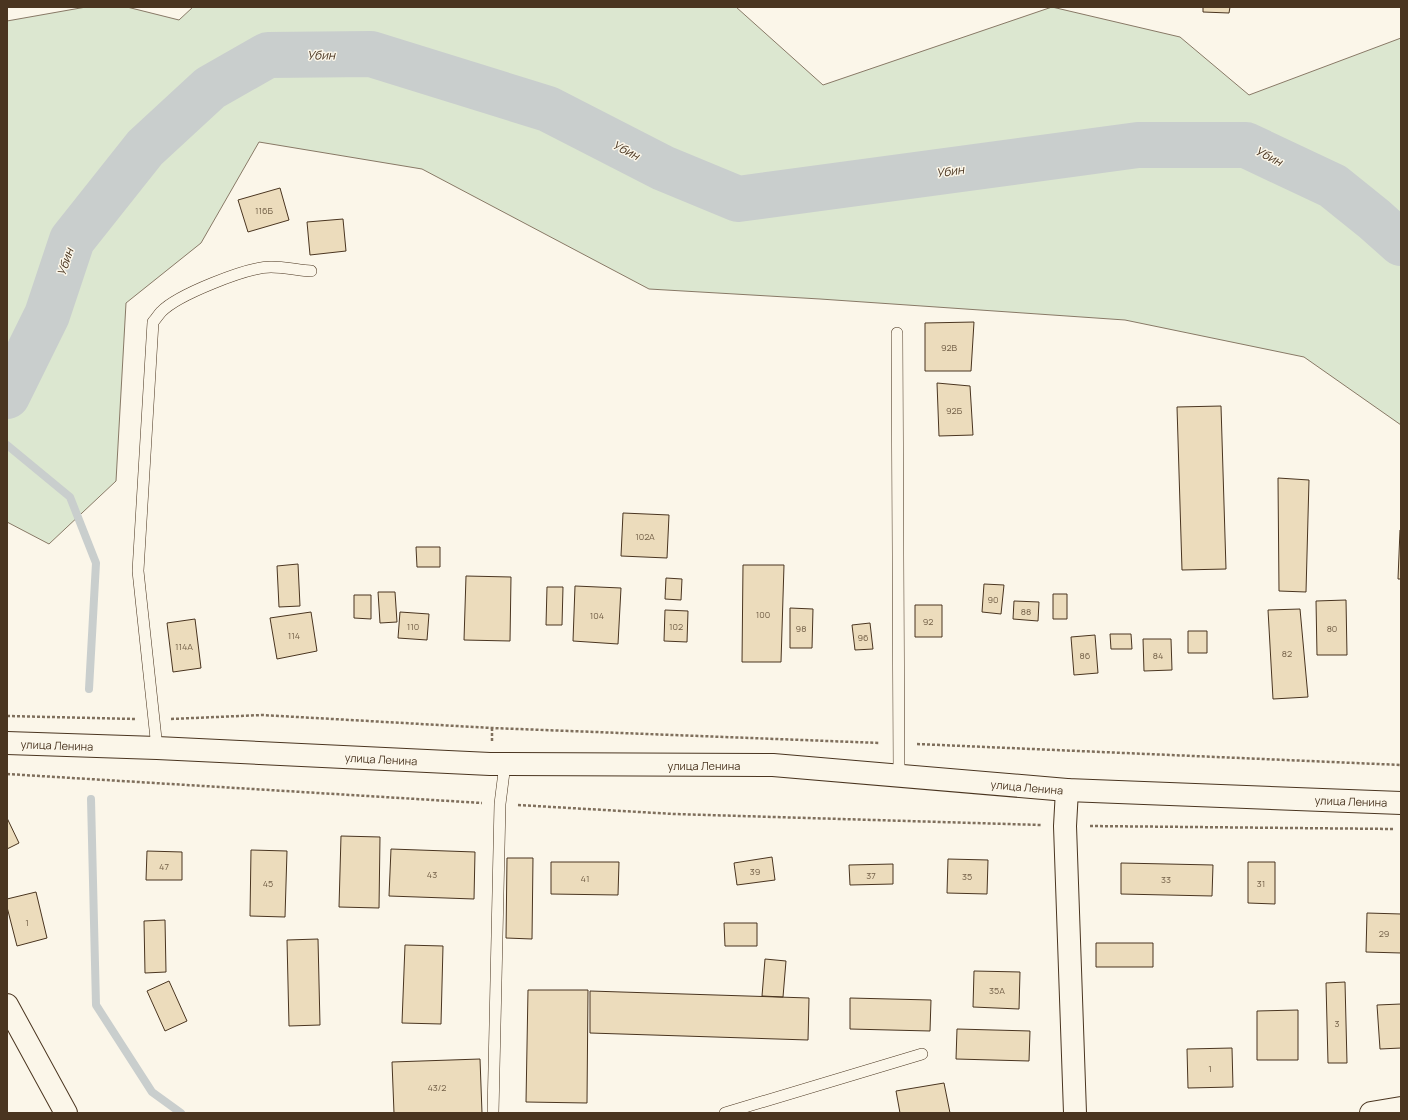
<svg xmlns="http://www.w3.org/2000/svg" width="1408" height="1120" font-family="Manrope,sans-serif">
	<rect width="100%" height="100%" fill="#fbf6e9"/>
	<path fill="#dce7d0" stroke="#887966" d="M86 7H127L179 20 193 7H736L823 85 1052 7 1180 37 1249 95 1401 38V425L1304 357 1125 320 820 299 649 289 422 169 259 142 201 243 126 303 116 481 49 544 7 522V21Z"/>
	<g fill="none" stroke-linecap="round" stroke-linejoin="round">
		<path stroke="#c9cecd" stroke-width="8" d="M7 445 70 497 96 563 89 689
			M91 799 96 1005 152 1092 181 1113"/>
		<path stroke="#c9cecd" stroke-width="46" d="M7 396 47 315 72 240 145 148 210 88 268 55 371 54 548 109 663 168 738 199 1138 145H1246L1333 186 1374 219 1401 243"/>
	</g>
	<path fill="#ecdcbc" stroke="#4a3520" d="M1203 7H1230L1229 13 1203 12Z
		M280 188 289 220 248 232 238 200Z
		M343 219 346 251 310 255 307 222Z
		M974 322 971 371H925V323Z
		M937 383 970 386 973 435 939 436Z
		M1221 406 1226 569 1182 570 1177 407Z
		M1278 478 1309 480 1306 592 1279 591Z
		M623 513 669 515 667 558 621 556Z
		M1400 530H1401V579H1398Z
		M416 547H440V567H417Z
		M298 564 300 606 279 607 277 566Z
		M743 565H784L781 662H742Z
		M466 576 511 577 510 641 464 640Z
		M666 578 682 579 681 600 665 599Z
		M984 584 1004 585 1001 614 982 612Z
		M575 586 621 588 618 644 573 641Z
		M547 587H563L562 625H546Z
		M378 592H395L397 622 380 623Z
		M1053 594H1067V619H1053Z
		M354 595H371V619L354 618Z
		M1346 600 1347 655H1317L1316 601Z
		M1014 601 1039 602 1038 621 1013 619Z
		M915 605H942V637H915Z
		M790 608 813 609 812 648H790Z
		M1300 609 1308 697 1273 699 1268 610Z
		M665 610 688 611 687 642 664 641Z
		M311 612 317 651 277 659 270 618Z
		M400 612 429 614 427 640 398 638Z
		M195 619 201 668 173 672 167 623Z
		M870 623 873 649 855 650 852 625Z
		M1188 631H1207V653H1188Z
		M1110 634H1131L1132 649H1111Z
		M1095 635 1098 673 1074 675 1071 637Z
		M1143 639H1171L1172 670 1144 671Z
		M7 818 19 843 7 849Z
		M341 836 380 837 379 908 339 907Z
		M391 849 475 852 474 899 389 896Z
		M251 850 287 851 285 917 250 916Z
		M147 851 182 852V880H146Z
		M772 857 775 880 737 885 734 863Z
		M507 858H533L532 939 506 938Z
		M948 859 988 860 987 894 947 893Z
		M551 862H619L618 895 551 894Z
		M1248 862H1275V904L1248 903Z
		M1121 863 1213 865 1212 896 1121 894Z
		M893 864V884L850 885 849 865Z
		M36 892 47 938 17 946 7 907V899Z
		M1367 913 1401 914V953L1366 952Z
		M165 920 166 972 145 973 144 921Z
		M724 923H757V946H725Z
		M318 939 320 1025 289 1026 287 940Z
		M1096 943H1153V967H1096Z
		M405 945 443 946 441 1024 402 1023Z
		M765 959 786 961 783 997 762 996Z
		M974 971 1020 972 1019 1009 973 1007Z
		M169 981 187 1021 165 1031 147 991Z
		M1345 982 1347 1063H1328L1326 983Z
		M528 990H588L587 1103 526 1102Z
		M590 991 809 998 808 1040 590 1033Z
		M850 998 931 1000 930 1031 850 1029Z
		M1401 1004V1048L1380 1049 1377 1005Z
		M1298 1010V1060H1257V1011Z
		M957 1029 1030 1031 1029 1061 956 1059Z
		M1232 1048 1233 1087 1188 1088 1187 1049Z
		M480 1059 482 1113H394L392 1062Z
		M944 1083 950 1113H900L896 1091Z"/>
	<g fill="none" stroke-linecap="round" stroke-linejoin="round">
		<defs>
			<path id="lane" d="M897 333 899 776
				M157 748 138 571 153 322C156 319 158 315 161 312 177 295 247 267 271 267 284 267 298 270 311 271
				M493 1113 500 804 505 764
				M725 1113 922 1054"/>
			<path id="street" d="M1067 790 1065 826 1075 1113
				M7 1005 66 1113
				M1371 1113 1401 1108"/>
			<path id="secondary" d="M7 743 157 748 490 764 773 765 1067 790 1401 803"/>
		</defs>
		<use href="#lane" stroke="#4a3520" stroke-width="12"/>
		<use href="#street" stroke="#4a3520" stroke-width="24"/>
		<use href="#secondary" stroke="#4a3520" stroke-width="24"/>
		<path stroke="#7f6f5c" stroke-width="2.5" stroke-dasharray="3 2" stroke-linecap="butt" d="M7 716 136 719
			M171 719 262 715 492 728 880 743
			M492 741V728
			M917 744 1401 765
			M7 774 482 803
			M518 805 674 814 1041 825
			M1090 826 1393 829"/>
		<use href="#lane" stroke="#fbf6e9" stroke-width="11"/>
		<use href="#street" stroke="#fbf6e9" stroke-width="22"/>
		<use href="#secondary" stroke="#fbf6e9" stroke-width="22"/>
	</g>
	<g text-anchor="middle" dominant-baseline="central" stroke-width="3" stroke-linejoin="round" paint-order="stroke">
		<g font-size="9" fill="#725f47">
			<text x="264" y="210">116Б</text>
			<text x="949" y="347">92В</text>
			<text x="954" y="410">92Б</text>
			<text x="645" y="536">102А</text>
			<text x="993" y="599">90</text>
			<text x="1026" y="611">88</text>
			<text x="763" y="614">100</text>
			<text x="597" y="615">104</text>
			<text x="928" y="621">92</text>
			<text x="413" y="626">110</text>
			<text x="676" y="626">102</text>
			<text x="801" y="628">98</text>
			<text x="1332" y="628">80</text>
			<text x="294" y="635">114</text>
			<text x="863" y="637">96</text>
			<text x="184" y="646">114А</text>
			<text x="1287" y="653">82</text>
			<text x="1085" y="655">86</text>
			<text x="1158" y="655">84</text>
			<text x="164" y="866">47</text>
			<text x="755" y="871">39</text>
			<text x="432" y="874">43</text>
			<text x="871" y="875">37</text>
			<text x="967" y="876">35</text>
			<text x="585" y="878">41</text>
			<text x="1166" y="879">33</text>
			<text x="268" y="883">45</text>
			<text x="1261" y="883">31</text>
			<text x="27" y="922">1</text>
			<text x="1384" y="933">29</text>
			<text x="997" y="990">35А</text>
			<text x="1337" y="1023">3</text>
			<text x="1210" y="1068">1</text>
			<text x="437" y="1087">43/2</text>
		</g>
		<g font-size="11" fill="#4a3520" stroke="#fbf6e9">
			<text transform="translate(57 745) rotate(2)">улица Ленина</text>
			<text transform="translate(381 759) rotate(3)">улица Ленина</text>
			<text x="704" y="765">улица Ленина</text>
			<text transform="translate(1027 787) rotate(5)">улица Ленина</text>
			<text transform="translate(1351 801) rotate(2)">улица Ленина</text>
		</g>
		<g font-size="12" font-style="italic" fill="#4a3520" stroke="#fbf6e9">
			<text transform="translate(321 55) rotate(-1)">Убин</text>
			<text transform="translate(626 150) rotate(27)">Убин</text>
			<text transform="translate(1269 156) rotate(26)">Убин</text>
			<text transform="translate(950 171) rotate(-8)">Убин</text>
			<text transform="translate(65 262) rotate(-72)">Убин</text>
		</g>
	</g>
	<rect width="1408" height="1120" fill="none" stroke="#4a3520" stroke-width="16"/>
</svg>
